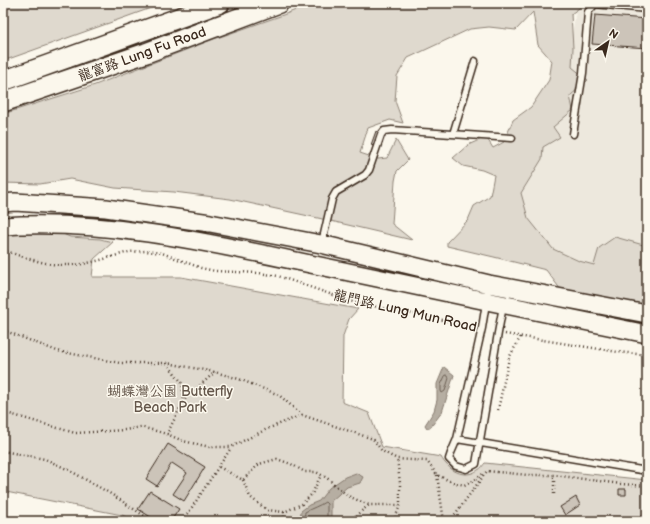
<svg xmlns="http://www.w3.org/2000/svg" width="650" height="524" font-family="'Balsamiq Sans','LXGW WenKai TC',sans-serif">
	<rect width="100%" height="100%" fill="#fbf7ec"/>
	<filter id="ink" filterUnits="userSpaceOnUse"><feTurbulence type="fractalNoise" baseFrequency=".025" numOctaves="2"/><feDisplacementMap in="SourceGraphic" scale="8" xChannelSelector="R" yChannelSelector="G"/><feConvolveMatrix kernelMatrix="1 2 1 2 8 2 1 2 1" color-interpolation-filters="sRGB"/></filter>
	<g filter="url(#ink)">
		<path fill="#ede8dd" d="M579 3H647V279L527 258 516 186 562 94 577 5Z"/>
		<path fill="#dfd9ce" stroke="#8d8276" d="M3 3H165L3 61Z
			M314 3H586L571 14 573 48 572 67 588 80 570 96 573 110 553 127 560 137 543 147 542 159 521 193 528 218 553 249 579 261 594 265 599 248 615 237 647 246V305L561 290 546 270 494 257 447 246V242L468 220 474 206 490 196 494 175 482 170 463 166 453 158 468 145 486 137 493 148 504 142 513 120 531 107 549 80 552 61 538 45 533 12 516 30 489 27 470 29 408 58 397 76 395 101 403 123 390 120 368 128 360 153 378 159 387 158 396 140 408 160 397 171 395 181 392 224 412 240 318 218 230 199 174 192 115 188 70 179 40 184 3 183V114L95 85 214 39 283 15Z
			M26 219 70 237 100 239 113 242 94 259 92 277H181L358 309 349 319 343 336 342 402 369 413 382 447 441 457C448 470 464 480 478 470 481 469 483 465 485 463L647 480V521H135L122 515 11 493 3 491V230Z"/>
		<path fill="#b6aea2" stroke="#85796d" d="M444 367 454 375 442 412 430 428H427L425 425 434 411 437 400V384Z
			M356 473 363 477 360 483 347 487 331 501V520L329 521H300L301 511 309 505 319 501 329 488 345 477Z"/>
		<g fill="none" stroke-linecap="round" stroke-linejoin="round">
			<path stroke="#6c5f53" stroke-width="1" d="M446 375 448 376 449 378 445 391 442 393 441 391V385Z
				M304 521 305 512C312 508 319 506 325 502L327 504V521"/>
		</g>
		<path fill="#ccc4b9" stroke="#3b2a1e" d="M595 15 647 19V48L592 44Z
			M376 131 380 133 376 147 371 145Z
			M168 444 205 467 184 501 173 494 187 473 172 463 157 486 146 479Z
			M619 489H626V495H619Z
			M150 491 179 509 171 521H157L138 509Z
			M576 497 580 505 565 515 560 507Z"/>
		<g fill="none" stroke-linecap="round" stroke-linejoin="round">
			<defs>
				<path id="service" d="M453 134 475 61
					M573 134 583 73 588 12 595 4 647 9
					M322 243 332 199 336 192 365 175 369 170 381 135 384 131 392 130 512 138
					M489 284 482 328 457 439 451 453 449 459 456 466 466 469 476 464 477 458 498 333 503 306
					M457 439 647 471"/>
				<path id="secondary" d="M3 203 15 202 106 208 210 223 321 244 489 284 647 314
					M3 226C112 219 219 245 325 267 432 290 540 312 647 334"/>
				<path id="primary" d="M3 81 220 3
					M3 102 146 53 279 3"/>
			</defs>
			<use href="#service" stroke="#3b2a1e" stroke-width="9"/>
			<use href="#secondary" stroke="#3b2a1e" stroke-width="20"/>
			<use href="#primary" stroke="#3b2a1e" stroke-width="22"/>
			<path stroke="#3b2a1e" stroke-width="2.5" stroke-dasharray="1 3" stroke-linecap="butt" d="M3 250C24 257 46 266 69 265 89 265 109 257 129 252L146 251 162 253 201 268 215 271 259 273 278 276 353 302 473 326
				M3 330 57 351 120 363H167L215 372 239 379 279 395 302 415
				M505 334 618 352 647 355
				M167 363 182 383 184 400 167 434
				M185 399 215 372
				M498 410 509 358 521 336
				M3 412 75 433 125 430 141 427 167 434 183 441 210 447H231L267 429 302 415 373 439 382 451 397 459
				M3 451 45 459 69 470 111 494 152 521
				M219 467 243 480 259 464 277 459 291 464 305 472H316L327 478 348 496 369 505H400
				M437 475 444 521
				M243 480 250 497 267 510 284 512 302 504 312 494 321 475
				M554 494V475
				M183 521 231 448
				M284 521V512
				M349 521 369 505
				M394 521 400 505V483L397 459 427 461 437 475 452 482 464 485 475 480 484 473
				M450 521 487 471 528 475H554L621 484 647 486"/>
			<use href="#service" stroke="#fbf7ec" stroke-width="6"/>
			<use href="#secondary" stroke="#fbf7ec" stroke-width="17"/>
			<use href="#primary" stroke="#fbf7ec" stroke-width="19"/>
		</g>
	</g>
	<g text-anchor="middle" dominant-baseline="central" stroke-width="3" stroke-linejoin="round" paint-order="stroke">
		<g font-size="14" fill="#3b2a1e" stroke="#fbf7ec">
			<text transform="translate(142 54) rotate(-20)">龍富路 Lung Fu Road</text>
			<text transform="translate(405 311) rotate(13)">龍門路 Lung Mun Road</text>
		</g>
		<g font-size="14" fill="#64564a" stroke="#fbf7ec">
			<text x="170" y="391">蝴蝶灣公園 Butterfly<tspan x="170" dy="16">Beach Park</tspan></text>
		</g>
	</g>
	<rect width="650" height="524" fill="none" stroke="#fbf7ec" stroke-width="16"/>
	<rect x="8" y="8" width="634" height="508" fill="none" stroke="#3b2a1e" stroke-width="1.5" filter="url(#ink)"/>
	<g transform="translate(608 42) rotate(34)" stroke="#fbf7ec" stroke-width="3" paint-order="stroke">
	<path d="M0-3L7 15L0 10L-7 15Z" fill="#3b2a1e"/>
	<text y="-6" font-size="11" font-weight="bold" text-anchor="middle" fill="#3b2a1e">N</text>
	</g>
</svg>
